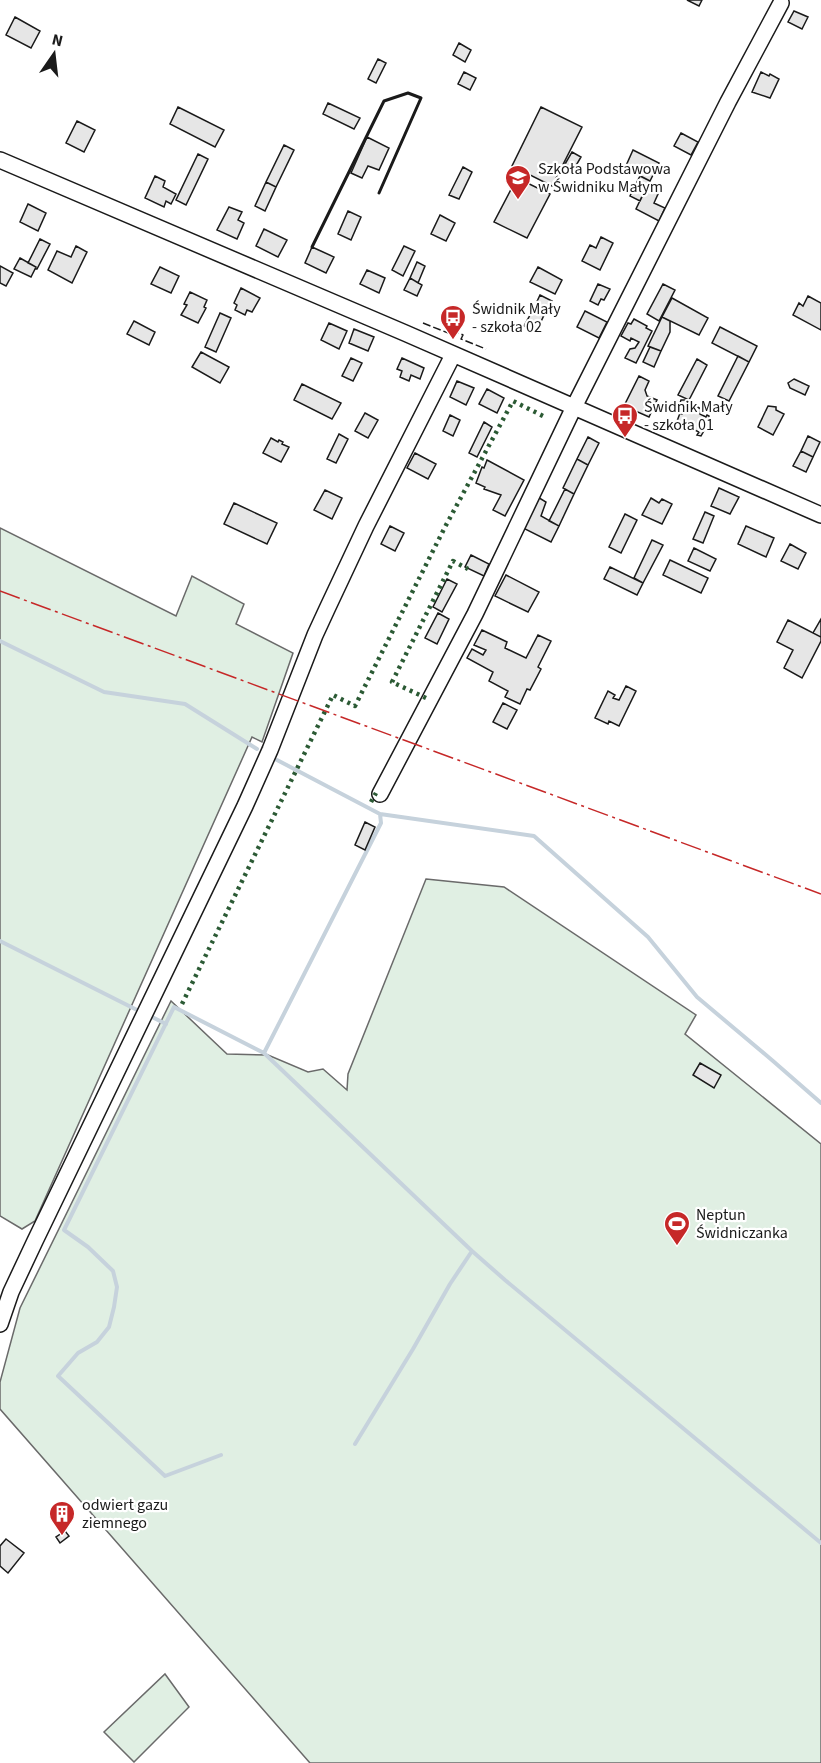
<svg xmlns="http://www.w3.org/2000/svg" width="821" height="1763" font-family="'Source Sans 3',sans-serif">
	<rect width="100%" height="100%" fill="#fff"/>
	<path fill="#e0efe3" stroke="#6a6a6a" stroke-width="1.5" d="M0 528 176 616 192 576 244 604 236 624 293 653 262 742 252 737 35 1221 22 1229 0 1216Z
		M426 879 504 887 696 1015 685 1034 821 1144V1763H310L0 1409V1382L20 1308 171 1001 227 1054 268 1055 308 1072 323 1069 347 1090 348 1074Z
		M165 1674 189 1707 134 1762 104 1732Z"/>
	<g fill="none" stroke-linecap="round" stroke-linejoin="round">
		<path stroke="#c6d2dc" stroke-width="4" d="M0 641 104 692 185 704 257 749
			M277 760 380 814
			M0 941 141 1012
			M148 1015 166 1024
			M264 1053 381 823 380 814 534 836 648 937 697 997 773 1061 821 1103
			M355 1444 413 1349 450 1284 472 1251
			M221 1455 165 1476 58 1376 78 1353 97 1342 109 1327 114 1307 117 1287 113 1271 88 1247 64 1230 174 1007 264 1053 472 1251 505 1280 821 1543"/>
	</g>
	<path fill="#e6e6e6" stroke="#1a1a1a" stroke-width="1.5" d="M687 0H702L699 6Z
		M794 11 808 17 802 29 788 22Z
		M15 17 40 31 31 48 6 35Z
		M459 43 471 50 465 62 453 55Z
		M378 59 386 63 376 83 368 79Z
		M464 72 476 78 470 90 458 84Z
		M761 72 769 76 770 74 779 79 770 98 752 92Z
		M328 103 360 118 354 129 323 114Z
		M178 107 224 130 215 147 170 124Z
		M541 107 582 127 552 186 512 166Z
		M77 121 95 130 84 152 66 143Z
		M681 133 698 142 691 155 674 146Z
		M367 137 389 148 379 170 368 166 362 178 351 173Z
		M284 145 294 150 276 187 266 182Z
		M633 150 659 163 650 181 625 168Z
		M572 152 581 157 574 169 565 164Z
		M198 154 208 159 186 205 176 200Z
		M463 167 472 172 459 199 449 195Z
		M155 176 165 181 163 187 176 194 171 204 166 201 164 207 145 198Z
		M640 176 650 181 640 201 630 196Z
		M517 178 550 194 527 238 494 222Z
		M266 182 276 187 265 211 255 206Z
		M646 188 658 194 654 203 665 208 659 221 636 209Z
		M28 204 46 213 38 231 20 222Z
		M229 207 242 212 238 220 244 223 237 239 217 230Z
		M348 211 361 217 351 240 338 234Z
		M440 215 455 223 446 241 431 234Z
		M264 229 287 240 278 257 256 246Z
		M601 237 613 243 600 270 582 261 590 245 596 248Z
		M40 239 50 244 37 269H35L36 267 28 263Z
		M76 246 87 252 72 283 48 270 57 251 71 257Z
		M404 246 415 251 403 276 392 270Z
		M312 247 334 257 326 273 305 263Z
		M20 258 36 267 31 277 14 269Z
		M417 262 425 266 418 283 410 278Z
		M0 266 13 273 6 286 0 283Z
		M160 267 179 276 171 293 151 284Z
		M538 267 562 280 555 294 530 282Z
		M367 270 385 278 379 293 360 284Z
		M410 278 422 285 417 296 404 290Z
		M598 284 610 289 604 300 601 299 598 305 590 301Z
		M663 284 675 290 659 321 647 314Z
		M241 288 260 298 252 312 247 310 245 315 235 310 237 305 234 303Z
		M190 292 207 300 204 307 206 308 198 323 181 315 187 305 184 304Z
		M540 295 552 301 545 313 534 308Z
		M808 296 821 303V330L793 315 799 303 803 306Z
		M672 298 708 318 699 335 662 317Z
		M534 308 545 313 536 332 524 326Z
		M585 311 607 322 599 338 577 327Z
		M220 313 231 318 216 352 205 347Z
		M662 317 670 321V332L661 351 648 346Z
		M634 319 647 326 646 328 652 331 636 363 625 358 630 349 635 348 639 342 631 338 630 341 621 336 628 323 631 324Z
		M134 321 155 332 149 345 127 334Z
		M329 323 347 331 339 349 321 340Z
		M720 327 757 346 749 362 712 343Z
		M354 329 374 337 368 351 349 343Z
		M650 347 661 351 654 367 643 362Z
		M201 352 229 367 220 383 192 367Z
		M738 356 749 362 729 401 718 396Z
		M351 358 362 363 353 381 342 376Z
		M402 358 424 368 420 379 411 375 409 381 400 377 402 371 397 369Z
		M697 359 707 365 689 400 678 395Z
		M639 376 649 381 645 390 647 396 657 400 649 417 624 406Z
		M794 379 809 386 805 395 790 388 788 383Z
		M457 381 474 388 466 405 450 397Z
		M302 384 341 403 332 419 294 400Z
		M487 389 504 398 497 413 479 404Z
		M681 400H685L701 409 700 414 706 417 707 415 709 416 710 428 705 429 701 436 697 435 699 432 680 423 678 426 676 424 680 413 682 414 685 407 680 403Z
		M768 406 776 407V410L784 414 773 435 758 427Z
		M365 413 378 420 368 438 355 431Z
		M450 415 460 420 453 436 443 431Z
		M484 422 492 427 477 457 469 453Z
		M339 434 348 439 336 463 327 459Z
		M808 436 820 442 813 457 801 451Z
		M588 437 599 443 588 465 577 459Z
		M271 438 278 442 279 440 283 442 282 444 289 447 281 462 263 453Z
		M801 451 813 457 806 472 793 466Z
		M415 453 436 464 428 479 407 468Z
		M577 459 588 465 574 494 563 488Z
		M487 460 524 480 505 516 493 510 501 495 484 489 485 487 476 483 482 467 484 468Z
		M719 488 739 497 730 514 711 506Z
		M565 489 574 494 559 526 549 521Z
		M325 490 342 498 332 519 314 510Z
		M536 496 546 502 541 516 559 526 551 542 523 528Z
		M651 498 659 503 662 499 672 504 662 524 642 515Z
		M234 503 277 523 267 544 224 524Z
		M705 512 714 516 703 543 693 539Z
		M625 514 637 520 621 553 609 547Z
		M390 526 404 533 395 551 381 544Z
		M746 526 774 538 766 557 738 544Z
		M652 540 663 545 643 583 634 578Z
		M790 544 806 553 798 569 781 561Z
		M694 548 716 559 710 571 688 561Z
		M471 555 489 564 484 576 465 567Z
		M670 560 708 578 701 593 663 575Z
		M610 567 643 583 637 595 604 579Z
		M506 575 539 592 528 612 495 596Z
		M447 579 457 584 442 612 433 607Z
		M438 613 449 619 437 644 425 638Z
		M821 619V637L813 633Z
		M788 620 821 637V641L802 678 784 668 793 650 777 642Z
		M482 630 507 642 505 648 526 658 538 635 551 641 538 667 541 669 530 690 527 689 520 704 505 697 508 691 489 681 493 672 467 658 472 649 483 655 486 650 474 645Z
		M626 686 636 691 619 726 609 721 608 724 595 718 608 691 615 695 613 698 619 700Z
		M503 703 517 710 507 729 493 722Z
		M365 822 375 827 365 850 355 845Z
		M700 1063 721 1075 714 1088 693 1075Z
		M65 1531 69 1536 60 1543 56 1537Z
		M6 1539 24 1553 8 1573 0 1566V1546Z"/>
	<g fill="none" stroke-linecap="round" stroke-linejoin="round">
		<defs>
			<path id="minor" d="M0 160 405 333 821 515
				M380 794 475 614 574 407 728 102 781 3
				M0 1324 11 1292 35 1241 245 806 270 750 315 635 327 609 366 526 453 355"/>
		</defs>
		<use href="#minor" stroke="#1a1a1a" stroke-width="18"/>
		<use href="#minor" stroke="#fff" stroke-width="15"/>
		<path stroke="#2b5a34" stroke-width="4.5" stroke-dasharray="3 4.5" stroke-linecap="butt" d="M426 698 392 682 453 561 468 569
			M371 802 376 793
			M182 1004 333 695 355 706 445 527 513 401 543 416"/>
		<path stroke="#1a1a1a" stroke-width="1.5" stroke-dasharray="8 3" stroke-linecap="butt" d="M423 323 453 335 455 331 463 335 461 339 486 349"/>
		<path stroke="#1a1a1a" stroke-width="3" d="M312 247 384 101 408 93 421 98 379 193"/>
		<path stroke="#c62828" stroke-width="1.5" stroke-dasharray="21 4.5 3 4.5" stroke-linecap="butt" d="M0 591 821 894"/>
	</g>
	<defs>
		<symbol id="school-pin" viewBox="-11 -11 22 30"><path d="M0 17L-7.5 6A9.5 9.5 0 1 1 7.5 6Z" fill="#c62828" stroke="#fff"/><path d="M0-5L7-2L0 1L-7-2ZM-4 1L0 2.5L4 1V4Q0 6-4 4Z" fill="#fff"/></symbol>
		<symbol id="bus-pin" viewBox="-11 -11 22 30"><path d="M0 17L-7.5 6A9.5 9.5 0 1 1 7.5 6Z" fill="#c62828" stroke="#fff"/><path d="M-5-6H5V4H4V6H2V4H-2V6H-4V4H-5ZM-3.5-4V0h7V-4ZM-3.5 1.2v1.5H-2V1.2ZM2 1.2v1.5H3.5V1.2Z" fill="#fff"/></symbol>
		<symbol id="stadium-pin" viewBox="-11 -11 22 30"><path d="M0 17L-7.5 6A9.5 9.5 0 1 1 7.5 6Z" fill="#c62828" stroke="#fff"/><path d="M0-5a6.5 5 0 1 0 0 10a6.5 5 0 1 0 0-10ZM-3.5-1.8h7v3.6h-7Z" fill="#fff"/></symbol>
		<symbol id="building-pin" viewBox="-11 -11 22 30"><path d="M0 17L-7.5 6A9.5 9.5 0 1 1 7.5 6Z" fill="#c62828" stroke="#fff"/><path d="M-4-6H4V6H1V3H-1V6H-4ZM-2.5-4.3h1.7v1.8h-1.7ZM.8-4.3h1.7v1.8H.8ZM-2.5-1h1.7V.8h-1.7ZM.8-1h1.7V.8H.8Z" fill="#fff"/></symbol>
	</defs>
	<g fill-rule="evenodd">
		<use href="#school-pin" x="503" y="163" width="30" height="40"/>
		<use href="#bus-pin" x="438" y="303" width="30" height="40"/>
		<use href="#bus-pin" x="610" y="401" width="30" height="40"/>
		<use href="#stadium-pin" x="662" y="1209" width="30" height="40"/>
		<use href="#building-pin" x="47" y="1499" width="30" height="40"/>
	</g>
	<g text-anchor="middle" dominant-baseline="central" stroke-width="4.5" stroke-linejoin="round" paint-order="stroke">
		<g font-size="16" fill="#1a1a1a" stroke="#fff" text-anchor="start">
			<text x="538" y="169">Szkoła Podstawowa<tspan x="538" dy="18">w Świdniku Małym</tspan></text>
			<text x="472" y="309">Świdnik Mały<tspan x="472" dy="18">- szkoła 02</tspan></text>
			<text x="644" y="407">Świdnik Mały<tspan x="644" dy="18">- szkoła 01</tspan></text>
			<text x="696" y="1215">Neptun<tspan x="696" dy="18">Świdniczanka</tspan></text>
			<text x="82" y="1505">odwiert gazu<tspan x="82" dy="18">ziemnego</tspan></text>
		</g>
	</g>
	<g transform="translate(54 54) rotate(14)" stroke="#ffffff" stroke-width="4.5" paint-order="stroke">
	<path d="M0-4.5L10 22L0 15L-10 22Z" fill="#1a1a1a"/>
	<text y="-9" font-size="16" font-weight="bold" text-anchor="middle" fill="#1a1a1a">N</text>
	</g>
</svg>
